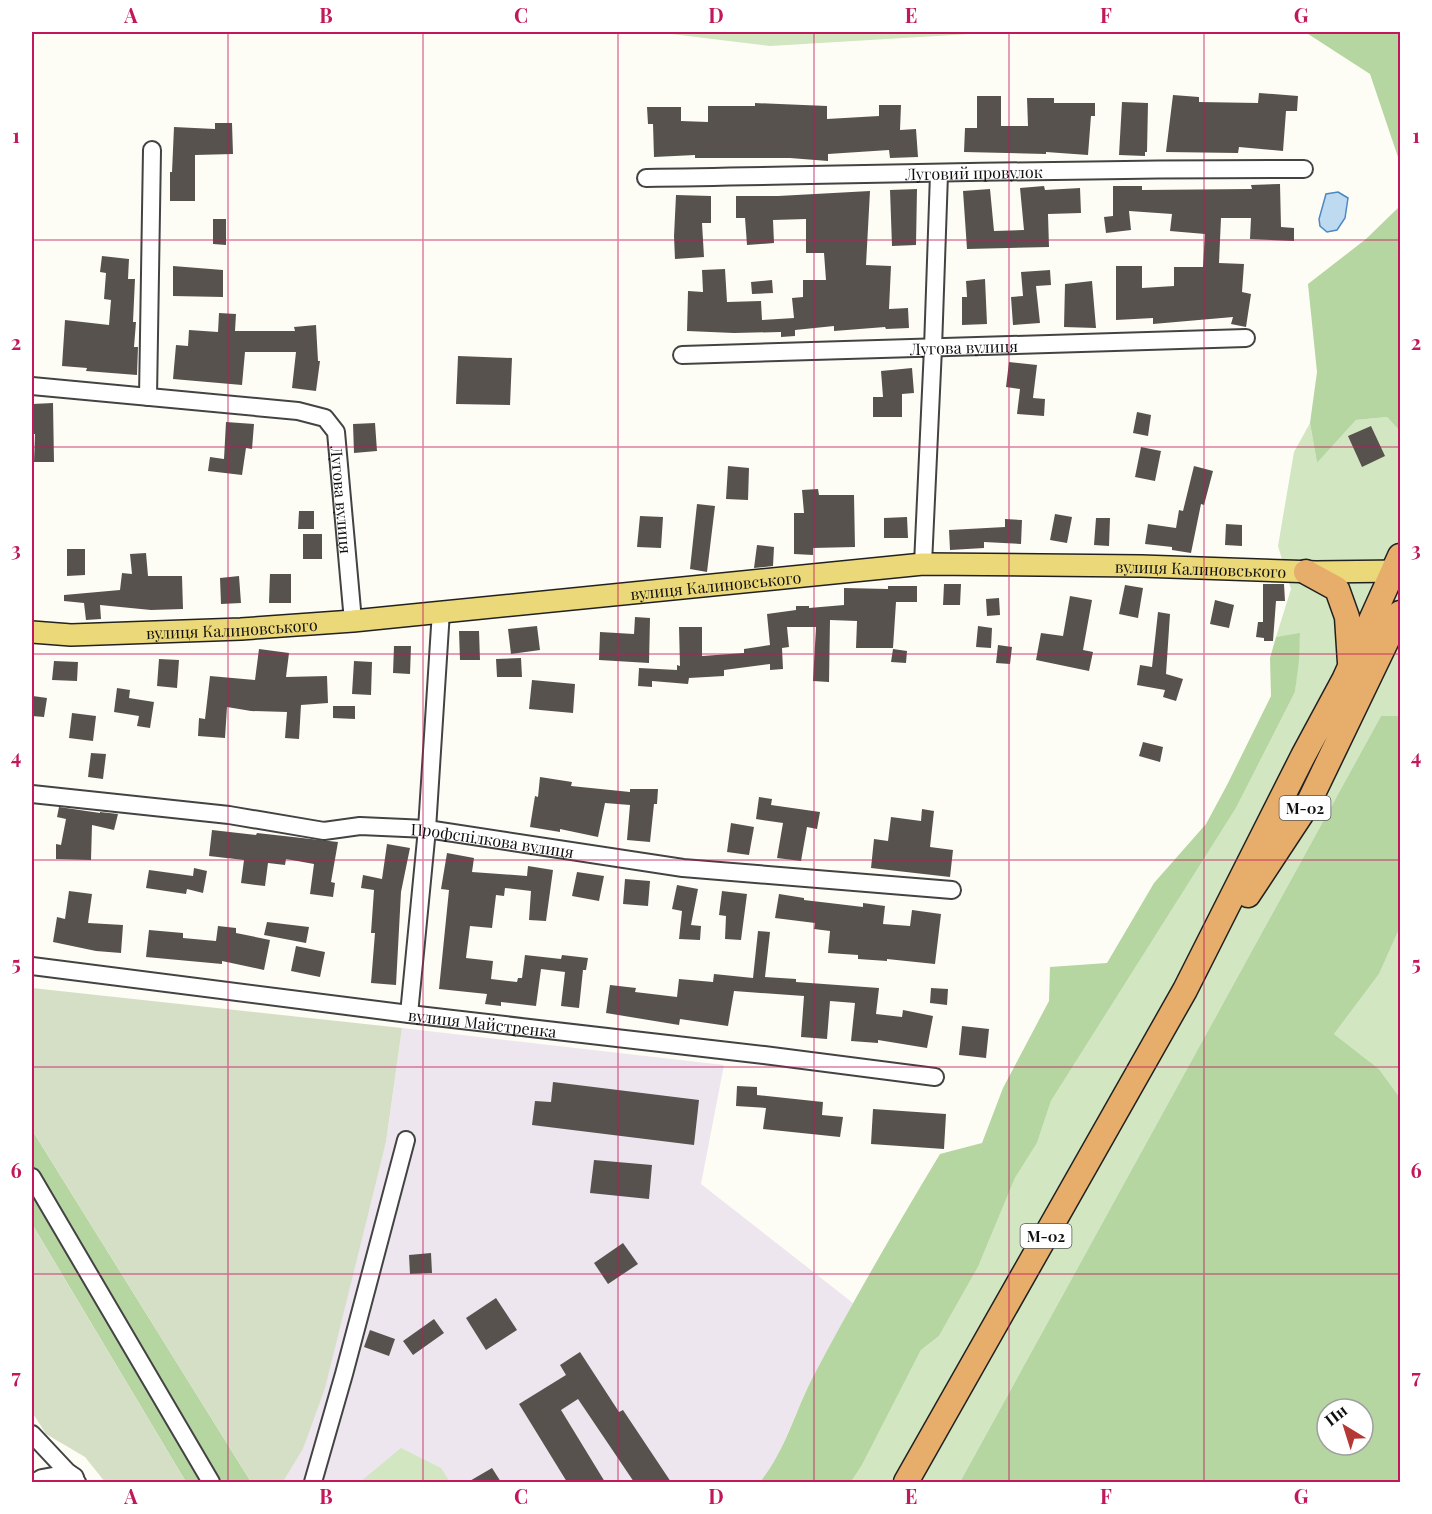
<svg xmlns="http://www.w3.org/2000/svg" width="1432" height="1514" font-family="'Playfair Display',serif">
	<rect width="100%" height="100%" fill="#fefdf5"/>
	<path fill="#ede6ee" d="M402 1028 724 1065 701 1184 853 1303 805 1393 773 1468 760 1482H283L303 1449 386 1142Z"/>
	<path fill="#d1e6c1" d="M655 32H988L987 33 770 46Z
		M1387 417 1400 431V716H1381L960 1482H851L862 1465 921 1350 939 1336 978 1267 1015 1178 1037 1143 1051 1101 1236 808 1295 692 1300 634 1276 637 1291 589 1278 546 1294 452 1310 423 1317 463 1356 420Z
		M1400 927V1098L1379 1069 1334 1034 1379 974Z
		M401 1448 441 1468 450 1482H360Z"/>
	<path fill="#b5d5a1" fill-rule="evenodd" d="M1305 32H1400V163L1370 74Z
		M1400 206V431L1387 417 1356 420 1317 463 1310 423 1317 372 1308 284 1366 239Z
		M1300 633 1299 660 1295 692 1236 808 1051 1101 1037 1143 1015 1178 978 1267 939 1336 921 1350 862 1465 851 1482H760C785 1452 795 1411 813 1377 853 1301 896 1227 940 1154L982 1143 1003 1088 1049 1001 1050 967 1107 963 1154 883 1206 824 1227 785 1271 696 1270 658 1276 637Z
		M1381 716H1400V927L1379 974 1334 1034 1379 1069 1400 1098V1482H960ZM1327 1409H1363V1445H1327Z
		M32 1130 251 1482H186L32 1224Z"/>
	<path fill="#d5dfc6" d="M32 988 402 1028 386 1142 325 1388 303 1449 283 1482H251L32 1130Z
		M32 1224 186 1482H105L85 1457 46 1434 32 1412Z"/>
	<path fill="#bedaf1" stroke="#4c89c1" stroke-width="1.5" d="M1338 192 1348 198 1345 218 1337 230 1327 232 1320 226 1319 219 1326 194Z"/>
	<path fill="#58524e" d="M1259 93 1298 96 1297 111H1286L1283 151 1239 147 1238 153 1166 152 1173 95 1199 97V102L1258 103Z
		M977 96H1001V126H1028L1027 98H1054V103H1095V116H1091L1088 155 1046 152V154L964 152 965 128H977Z
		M1122 102 1148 103 1147 152H1145V156L1119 155Z
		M755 103 827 106V119L879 116V105H901L900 130 916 129 918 157 890 158 889 150 828 154V161L790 158H695V155L654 157 653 124H648L647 107H681V121L708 122V106H755Z
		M215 123H232L233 154 195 155V201H170V172H172L174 127 215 129Z
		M1280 184 1281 227 1294 228V241L1250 239 1251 218H1221L1219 263 1244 264 1242 292 1251 294 1246 327 1231 324 1233 317 1153 324V318L1116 320V266H1142V288L1174 286V267H1203L1205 234 1170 231 1172 214 1129 211 1131 230 1106 233 1104 217 1113 216V186H1142V190L1252 189 1251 185Z
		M1044 186 1045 190 1080 188 1081 213 1048 214 1049 247 967 249 963 191 990 189 994 231 1024 230 1020 188Z
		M917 189 916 245 892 246 890 190Z
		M870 191 866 265 891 266 889 309 908 308 909 328 886 329 885 327 834 331V326L795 330V336L781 337V332L734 333 687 331 688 291 703 292 702 270 725 269 727 302 761 301 762 320 794 318 792 298 803 297V280H826L824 253H806V219L773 220 774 243 747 245 745 218H736V196H778Z
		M676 195 711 196V223H702L704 257 675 259 674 236Z
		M213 219H226V245L213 244Z
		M102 256 129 259 128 279H135L133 322H136L134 347H138L137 375 86 371 87 368 62 366 65 320 109 325 111 300 104 299 106 273 100 272Z
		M173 266 223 270V297L173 296Z
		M1050 270 1051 285 1036 286 1040 323 1013 325 1011 297 1023 296 1021 272Z
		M985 279 987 324 962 325V297H967L966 281Z
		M772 280 773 293 752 294 751 282Z
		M1092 281 1096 328 1064 327 1065 284Z
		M219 313 236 314 235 331H295L294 327 316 325 318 361H320L316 391 292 388 296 352H245L242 385 173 379 176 345 188 346 189 330 218 332Z
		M458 356 512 358 510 405 456 404Z
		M1009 362 1037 365 1033 398 1045 399 1044 416 1017 414 1020 389 1006 387Z
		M912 368 914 393 902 394V417H873V397H883L881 371Z
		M53 403 54 462H34L35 434H32V404Z
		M1137 412 1151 415 1148 436 1133 433Z
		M226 422 254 424 252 449 246 448 242 475 208 471 210 457 224 459Z
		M375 423 377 451 354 453 353 424Z
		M1371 426 1385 456 1362 467 1348 436Z
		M1141 447 1161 451 1155 481 1135 477Z
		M728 466 749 468 748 500 726 499Z
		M1194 466 1213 471 1204 505 1201 504 1191 553 1172 550V547L1145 544 1148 524 1176 528 1179 510 1183 511Z
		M818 489 819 495H854L855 547 813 548V555L794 554V513H804L802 490Z
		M697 504 715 506 707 572 690 569Z
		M299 511H314V529H298Z
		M1055 514 1072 517 1067 543 1050 540Z
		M640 516 663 517 661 548 637 547Z
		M907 517 908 538H884V518Z
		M1096 518H1110L1109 546 1094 545Z
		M1005 519 1022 520 1021 544 984 542V548L950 550 949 530 1005 527Z
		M1226 524 1242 525V546L1225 545Z
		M303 534H322V559H303Z
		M757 545 774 547 773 566 754 568Z
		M67 549H85V575L67 576Z
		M146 553 148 576H182L183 609 151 610 100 605 101 619 86 620 84 603 64 601V595L120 590 122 573 132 574 130 554Z
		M270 574H291V603H269Z
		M239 576 241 603 221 604 220 578Z
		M944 584H961L960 605H943Z
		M1263 584H1284L1285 601H1276L1273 641H1264V638L1256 637 1258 622H1263Z
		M1125 585 1143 588 1138 618 1119 614Z
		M888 586H917V602H896L893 648H856L857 621 830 620 829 682 813 681 816 627H787L789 647 782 648 783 669 770 670V664L724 670V676L689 678 688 684 652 681V687L638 686 639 668 677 670V665L680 666 679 627H702V656L744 653V649L770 645 767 614 796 610V606H809V608L844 605V588L888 589Z
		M1070 596 1092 600 1083 650 1093 652 1089 671 1036 660 1041 633 1063 636Z
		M999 598 1000 615 987 616 986 599Z
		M1215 600 1234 605 1229 628 1210 624Z
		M1158 612 1170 614 1166 674 1183 679 1176 701 1163 697 1165 690 1137 685 1140 665 1152 667Z
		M635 617 650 618 649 663 599 660 600 632 634 634Z
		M537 626 540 650 511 654 508 629Z
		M978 626 992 628 991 648 976 647Z
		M459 631H479L480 660H460Z
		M998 645 1012 647 1010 664 996 663Z
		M394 646H411L410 674 393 673Z
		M259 649 289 653 286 677 327 676 328 703 301 705 299 739 285 738 287 712 251 711 227 707 225 738 198 736 199 718 205 719 210 676 255 680Z
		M893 649 907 651 906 663 891 662Z
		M521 658 522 677H497L496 659Z
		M159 659 179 660 177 688 157 686Z
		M54 661 78 662 77 681 52 680Z
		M354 661 372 662 371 695 352 694Z
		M532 680 575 684 573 713 529 709Z
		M117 688 130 690 129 698 154 702 150 728 137 726 139 716 114 712Z
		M33 696 47 698 44 717 32 716Z
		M333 706H355V719L333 718Z
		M72 713 96 716 93 741 69 738Z
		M1143 742 1163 747 1160 762 1139 756Z
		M91 753 106 754 103 779 88 777Z
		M540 777 572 782 571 786 630 792V789H658L657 804H654L650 842 627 840 630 805 605 803 598 837 560 829V832L530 827 535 796 538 797Z
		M759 797 772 799 771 805 820 812 817 829 807 827 801 861 777 858 783 823 756 819Z
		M59 807 100 813V812L118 814 114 830 92 825 91 860 56 859V844L61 845 66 819 57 817Z
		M922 809 934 811 930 847 953 850 950 877 871 868 874 839 888 841 891 817 921 821Z
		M731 823 754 827 749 855 727 852Z
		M212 830 256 835 257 833 338 842 331 882 335 883 333 897 310 894 314 864 286 859 285 865 268 863 265 886 241 883 244 860 209 856Z
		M387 844 410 848 401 892 396 985 371 983 375 933H371L374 890 361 888 363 875 382 879Z
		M447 853 474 858 472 872 527 876 528 866 553 870 546 921 529 920 531 891 505 888 504 896 496 895 492 928 470 926 466 958 493 961 491 979 517 982 518 978H522L525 955 561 959 562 955 588 958 586 970H583L579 1008 561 1006 565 972 541 969 536 1006 501 1002V1006L485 1004 487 994 439 989 449 890 441 889Z
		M194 868 207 871 203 893 187 889 186 894 146 888 149 870 193 876Z
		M577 872 604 876 599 901 572 896Z
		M625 879 650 881 648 906 623 904Z
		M677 885 698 889 691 925 701 926 700 940 679 939 682 911 672 909Z
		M69 891 92 894 88 923 123 925 121 953 96 951 53 942 57 917 65 919Z
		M722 891 747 894 741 940 725 939 726 916 719 915Z
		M779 894 804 898V900L863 907V903L885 906 883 924 910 926 912 910 941 914 935 964 887 959V961L858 959V955L828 953 830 931 814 929 815 923 775 918Z
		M267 922 309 927 306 943 264 935Z
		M218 926 236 928V933L270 940 264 970 222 961V964L146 957 149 930 183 933V938L216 941Z
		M758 931 770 932 765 977 796 979V982L879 988 876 1014 902 1017 903 1010 933 1016 927 1048 878 1040V1043L851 1041 855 1003 830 1001 827 1039 801 1037 804 996 734 991 728 1026 680 1019 679 1025 606 1013 610 985 636 988 635 992 677 997 679 979 713 982 714 974 753 978Z
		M296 946 325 952 320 977 291 971Z
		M931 988 948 989 947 1005 930 1003Z
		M962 1026 989 1029 986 1058 959 1055Z
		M553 1082 699 1100 694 1145 532 1125 535 1101 551 1102Z
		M737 1086 757 1087V1095L823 1102 822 1115 843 1117 840 1137 763 1129 766 1108 736 1106Z
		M873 1109 946 1114 944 1149 871 1144Z
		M594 1160 652 1165 649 1199 590 1193Z
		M623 1243 638 1264 608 1284 594 1263Z
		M431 1253 432 1273 410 1274 409 1255Z
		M496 1298 517 1330 486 1350 466 1318Z
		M434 1319 444 1333 413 1355 403 1341Z
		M370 1330 395 1339 389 1356 364 1347Z
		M580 1352 619 1412 623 1410 671 1482H634L578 1399 561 1410 605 1482H567L519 1404 566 1375 560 1365Z
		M492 1468 501 1482H468Z"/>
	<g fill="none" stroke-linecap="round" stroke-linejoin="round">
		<defs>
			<g id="minor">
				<path id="s1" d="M646 178C865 175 1084 168 1304 169"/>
				<path id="s2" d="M682 355 1246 338"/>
				<path id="s3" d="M32 386 298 411 325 418 336 432 353 621"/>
				<path d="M148 397 152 150"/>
				<path d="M923 564 933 348 939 174"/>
				<path id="s4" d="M32 794 229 815 324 831 360 826 427 829 683 868 952 890"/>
				<path id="s5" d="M32 966 409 1014 764 1055 935 1077"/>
				<path d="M409 1014 427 829 441 611"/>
				<path d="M32 1177 211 1482"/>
				<path d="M32 1434 77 1482"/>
				<path d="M35 1482 42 1478 69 1473 75 1477"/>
				<path d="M313 1482 344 1374 406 1140"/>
			</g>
			<g id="major">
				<path id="s6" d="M32 632 71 635 241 629 353 621 923 564 1141 566 1316 572 1400 571"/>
			</g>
			<path id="highway" d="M1306 572 1337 589 1347 617 1350 663
				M1248 895 1308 804 1400 613
				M906 1482 1185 990 1303 756 1344 680 1400 556"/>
		</defs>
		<use href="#minor" stroke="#434343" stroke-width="20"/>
		<use href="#major" stroke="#212121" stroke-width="24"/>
		<use href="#highway" stroke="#212121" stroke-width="27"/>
		<use href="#minor" stroke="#fff" stroke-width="16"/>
		<use href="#major" stroke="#ebd878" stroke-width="21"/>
		<use href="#highway" stroke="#e6ad6b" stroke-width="24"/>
	</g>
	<path fill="none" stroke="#c2185b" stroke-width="1.5" stroke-opacity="0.55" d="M228 32V1482M423 32V1482M618 32V1482M814 32V1482M1009 32V1482M1204 32V1482M32 240H1400M32 447H1400M32 654H1400M32 860H1400M32 1067H1400M32 1274H1400"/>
	<g text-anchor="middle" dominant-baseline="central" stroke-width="6" stroke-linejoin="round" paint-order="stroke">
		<g fill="#fff" stroke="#585858" stroke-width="1.5">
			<rect x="1279.5" y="796" width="51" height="24" rx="4.5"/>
			<rect x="1020.5" y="1224" width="51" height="24" rx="4.5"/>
		</g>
		<g font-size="15" font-weight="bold" fill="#101010">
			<text x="1305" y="808">М-02</text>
			<text x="1046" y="1236">М-02</text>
		</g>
		<g font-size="16" fill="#101010" stroke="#fff">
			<text stroke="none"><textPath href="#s1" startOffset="328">Луговий провулок</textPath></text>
			<text stroke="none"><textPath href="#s2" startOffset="282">Лугова вулиця</textPath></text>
			<text stroke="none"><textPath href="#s3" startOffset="381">Лугова вулиця</textPath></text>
			<text stroke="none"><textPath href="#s6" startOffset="1172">вулиця Калиновського</textPath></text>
			<text stroke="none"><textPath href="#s6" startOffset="686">вулиця Калиновського</textPath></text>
			<text stroke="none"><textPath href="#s6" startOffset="200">вулиця Калиновського</textPath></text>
			<text stroke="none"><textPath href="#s4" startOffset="464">Профспілкова вулиця</textPath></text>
			<text stroke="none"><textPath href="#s5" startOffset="454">вулиця Майстренка</textPath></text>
		</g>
	</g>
	<rect width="1432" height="1514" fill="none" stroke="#ffffff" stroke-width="66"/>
	<g transform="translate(1345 1427) rotate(322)"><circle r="28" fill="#ffffff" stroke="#9f9f9f" stroke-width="1.5"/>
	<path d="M0-4.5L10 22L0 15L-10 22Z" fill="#b43935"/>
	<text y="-9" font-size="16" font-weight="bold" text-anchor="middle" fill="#101010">Пн</text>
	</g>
	<rect x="33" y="33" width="1366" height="1448" fill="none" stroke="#c2185b" stroke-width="2"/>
	<g font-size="20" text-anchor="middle" font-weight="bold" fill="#c2185b">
		<text x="131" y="23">A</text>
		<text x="326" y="23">B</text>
		<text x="521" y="23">C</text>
		<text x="716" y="23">D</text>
		<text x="911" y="23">E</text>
		<text x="1106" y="23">F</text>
		<text x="1301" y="23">G</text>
		<text x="16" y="143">1</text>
		<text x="1416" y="143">1</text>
		<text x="16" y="350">2</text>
		<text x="1416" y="350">2</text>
		<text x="16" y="557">3</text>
		<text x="1416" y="557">3</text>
		<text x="16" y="764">4</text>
		<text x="1416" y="764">4</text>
		<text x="16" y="971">5</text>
		<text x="1416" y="971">5</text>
		<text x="16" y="1178">6</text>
		<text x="1416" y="1178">6</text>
		<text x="16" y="1384">7</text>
		<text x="1416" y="1384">7</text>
		<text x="131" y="1504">A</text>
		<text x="326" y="1504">B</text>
		<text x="521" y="1504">C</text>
		<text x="716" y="1504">D</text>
		<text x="911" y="1504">E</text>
		<text x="1106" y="1504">F</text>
		<text x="1301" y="1504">G</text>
	</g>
</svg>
